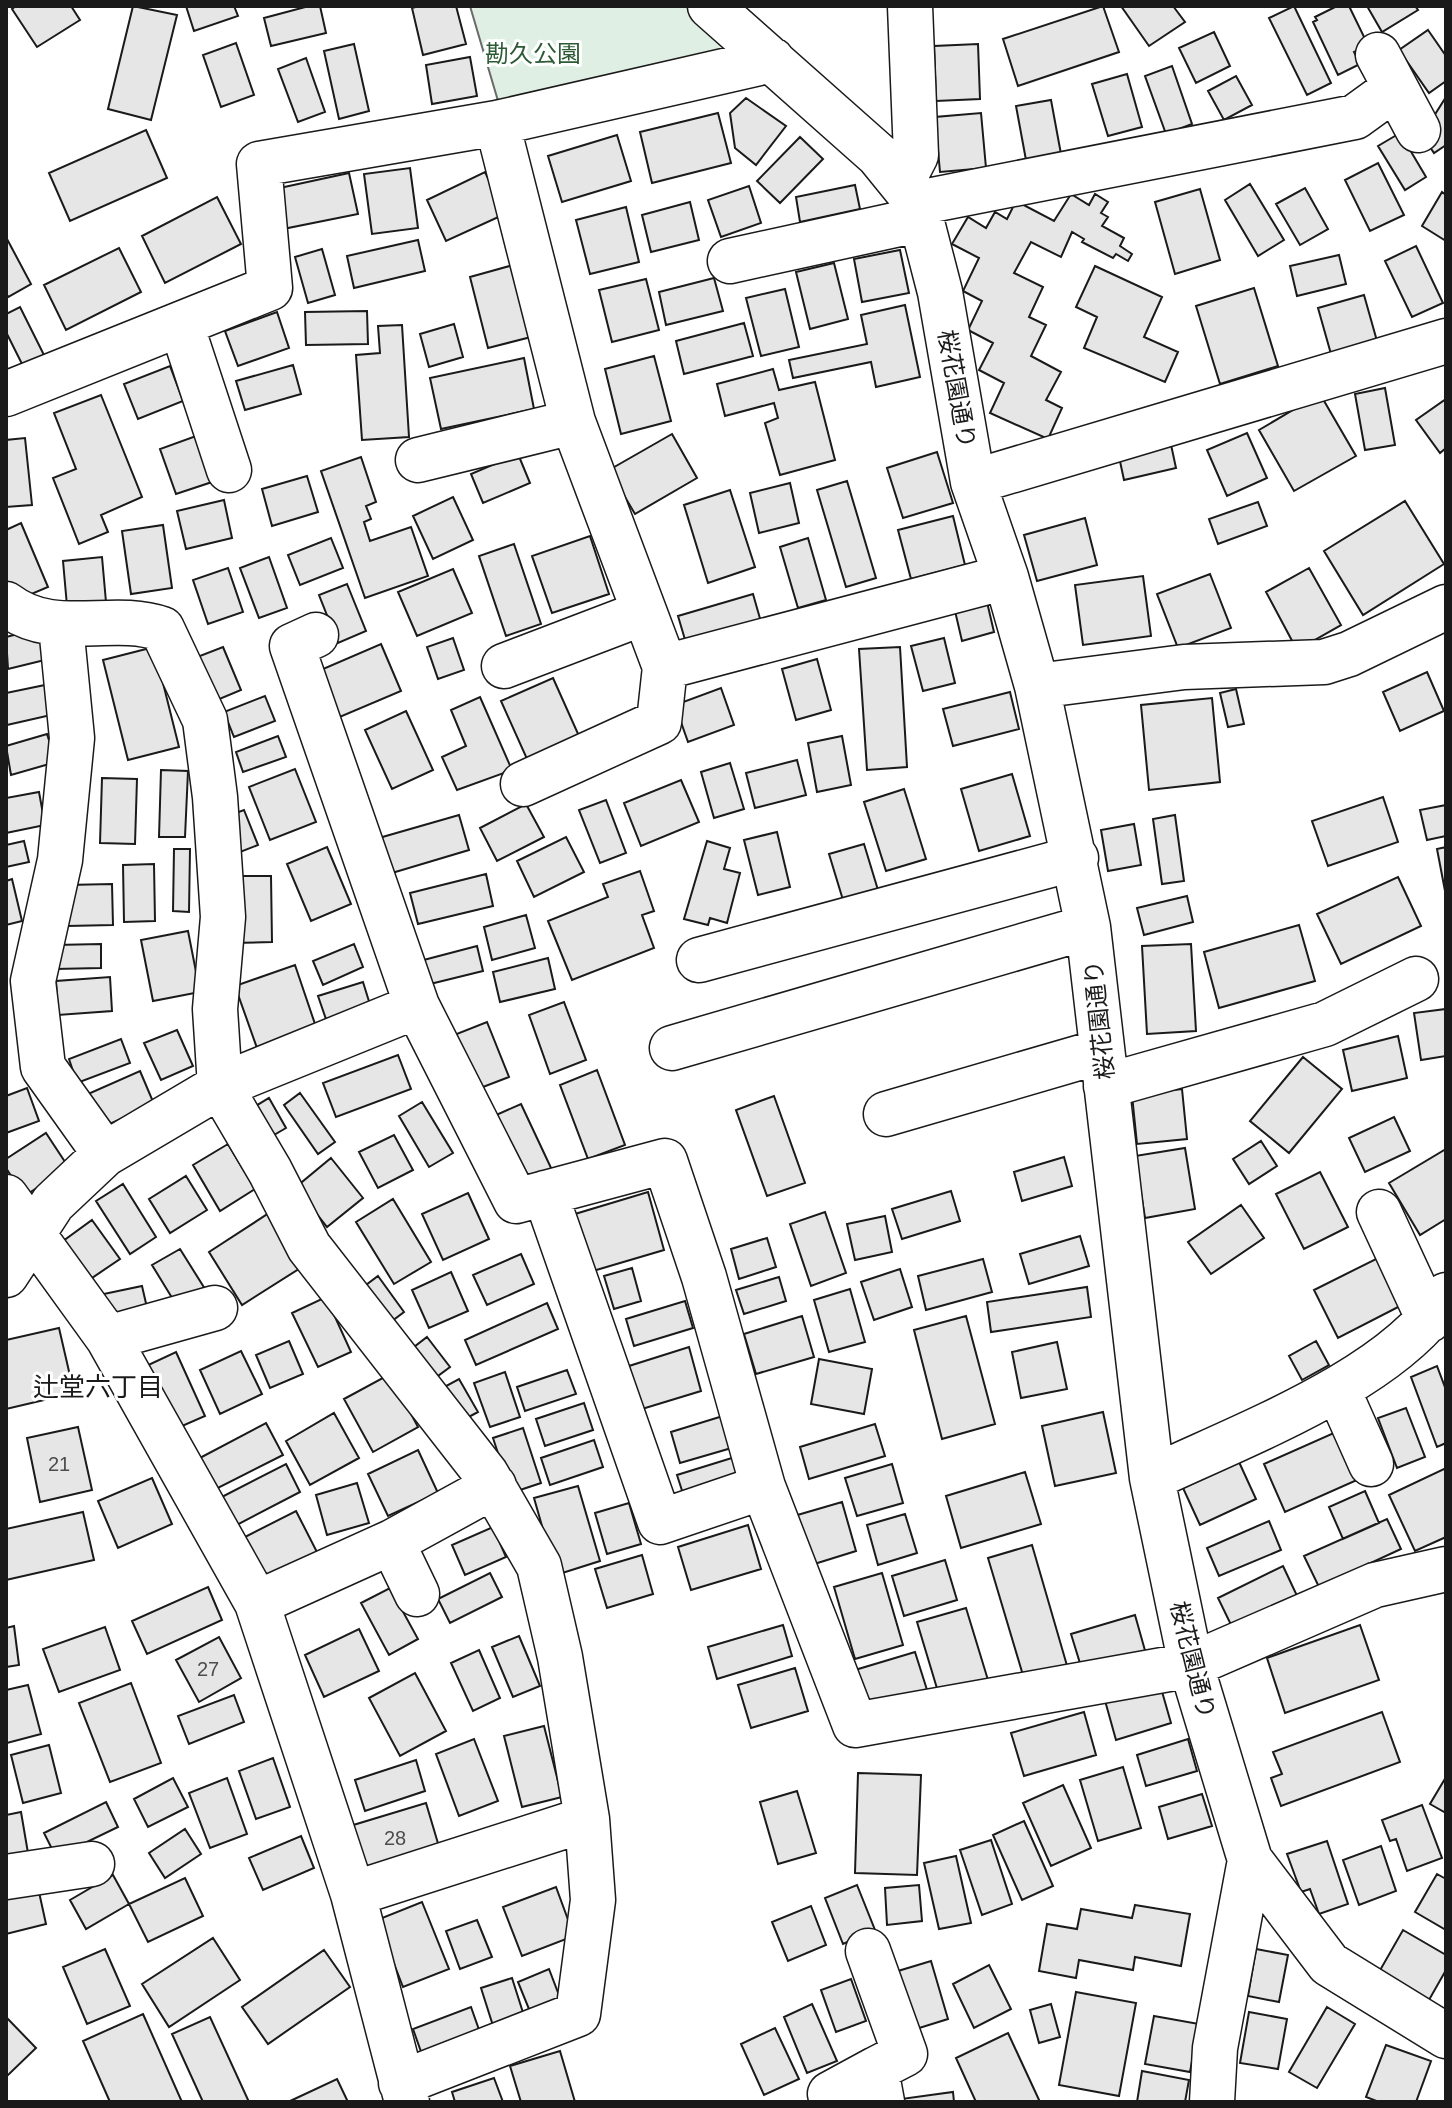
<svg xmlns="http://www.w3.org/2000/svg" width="1452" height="2108" font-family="Helvetica,'Noto Sans JP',sans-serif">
	<rect width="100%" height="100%" fill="#fff"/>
	<path fill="#e0efe3" stroke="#6a6a6a" stroke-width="2" d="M470 6H692L744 50 501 111Z"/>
	<path fill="#e6e6e6" stroke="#1a1a1a" stroke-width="2" d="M16 6H71L80 20 37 47 12 9Z
		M133 6 177 15 151 120 108 109Z
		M186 6H234L238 16 194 31Z
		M309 6H320L326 33 271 46 264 18Z
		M419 6H456L466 44 423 55 412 8Z
		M1103 6 1119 52 1018 86 1003 39Z
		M1121 6H1173L1185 22 1149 46Z
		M1294 6 1331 83 1307 95 1269 18Z
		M1337 6H1349L1368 45 1354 52 1360 64 1338 75 1313 22 1317 20 1315 17Z
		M1367 6H1415L1418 10 1382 32Z
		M1428 30 1446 56V81L1429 93 1399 50Z
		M1214 32 1230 66 1196 83 1179 48Z
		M236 43 254 95 221 107 203 55Z
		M354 44 369 111 339 119 324 51Z
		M978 44 980 99 936 101 934 46Z
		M470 57 477 96 432 104 426 65Z
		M306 58 325 112 298 122 278 69Z
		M1172 66 1192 124 1166 134 1145 76Z
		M1127 74 1142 127 1108 136 1092 84Z
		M1236 76 1252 105 1224 120 1208 91Z
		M1446 97V145L1434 153 1422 135Z
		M746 98 786 126 756 165 735 148 730 113Z
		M1051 100 1061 154 1026 160 1016 106Z
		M718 113 731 163 652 183 640 132Z
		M981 113 986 168 940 172 935 117Z
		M146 130 167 178 70 221 49 173Z
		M1400 133 1426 177 1405 190 1378 146Z
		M617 135 631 181 562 202 548 156Z
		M800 137 823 159 780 203 757 181Z
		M1378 163 1404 215 1370 231 1345 180Z
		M410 168 418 228 372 234 364 174Z
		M485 172 505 214 446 241 427 200Z
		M349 173 358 214 283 229 275 189Z
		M1250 184 1284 240 1258 256 1225 200Z
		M855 185 860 209 800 222 796 197Z
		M749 186 761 223 721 237 708 200Z
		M1305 188 1328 229 1300 245 1276 204Z
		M1200 189 1220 260 1175 274 1155 202Z
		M1442 192 1446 195V241L1422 226Z
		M1071 194 1089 205 1095 194 1108 202 1101 213 1108 217 1102 226 1124 238 1120 246 1132 254 1128 261 1116 254 1113 258 1082 242 1084 239 1072 232 1061 257 1031 242 1014 273 1043 287 1029 317 1046 325 1031 356 1061 372 1046 400 1062 408 1048 439 990 413 1004 383 979 370 993 343 968 330 982 301 963 291 979 258 952 244 968 217 986 228 995 212 1007 219 1016 201 1054 221Z
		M217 197 241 244 165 283 142 236Z
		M690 202 699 240 651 252 642 215Z
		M626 207 639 262 590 274 576 220Z
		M7 239 31 284 8 297 6 293Z
		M418 240 425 271 354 288 347 256Z
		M1416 246 1443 303 1412 317 1385 261Z
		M119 248 141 292 66 330 44 285Z
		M322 249 335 295 308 303 295 257Z
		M900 250 909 293 862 302 854 259Z
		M1339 255 1346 284 1297 296 1290 266Z
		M834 263 848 319 810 329 796 272Z
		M513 265 531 337 488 348 470 277Z
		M1095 266 1162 297 1144 337 1178 352 1165 382 1084 348 1097 317 1076 307Z
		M714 278 723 311 666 325 659 292Z
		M646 279 659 330 612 342 599 290Z
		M1254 288 1278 366 1220 384 1196 306Z
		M785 289 799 347 761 356 746 298Z
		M1364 295 1377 341 1331 354 1318 308Z
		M905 305 920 377 876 387 871 362 793 378 789 360 867 344 861 315Z
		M20 307 47 361 26 372 6 332V314Z
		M367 311 368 344 306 345 305 312Z
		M277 312 289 348 238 366 225 331Z
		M744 323 753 356 684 374 676 341Z
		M454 324 463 357 429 367 420 334Z
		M402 325 409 437 362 440 356 355 380 353 378 326Z
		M654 356 671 421 621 434 605 369Z
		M524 358 534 409 441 429 430 378Z
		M293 365 301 394 245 410 236 381Z
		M170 366 183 401 138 419 124 384Z
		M773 369 779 390 815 382 835 460 780 475 765 423 778 418 774 403 725 416 717 384Z
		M1385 388 1395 445 1365 450 1355 394Z
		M1320 394 1356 456 1294 491 1259 430Z
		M101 395 142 497 101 515 108 532 79 544 53 478 76 469 54 413Z
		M1446 399V448L1440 453 1416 420Z
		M1247 433 1267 478 1227 496 1207 450Z
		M672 434 697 478 635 514 609 470Z
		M196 436 212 482 176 494 160 449Z
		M25 438 32 505 6 507V440Z
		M1170 440 1176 468 1124 480 1118 452Z
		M937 452 953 503 903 518 887 468Z
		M518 454 530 483 483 503 471 474Z
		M361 457 376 502 366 506 371 519 364 522 370 541 411 527 428 576 365 598 321 471Z
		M307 476 318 512 272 526 262 489Z
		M847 481 876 578 846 587 817 490Z
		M790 483 799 523 759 533 750 493Z
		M730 490 755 567 708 583 684 505Z
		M453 497 473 540 433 559 413 516Z
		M224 500 232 538 186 549 177 511Z
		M1405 501 1444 564 1363 615 1324 551Z
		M1258 502 1267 526 1218 544 1209 519Z
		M953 516 965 565 911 579 898 530Z
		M1085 518 1097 565 1037 581 1024 535Z
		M21 523 48 587 15 601 6 580V530Z
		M163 525 172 588 131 594 122 531Z
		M590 536 609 594 552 613 532 556Z
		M331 538 343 568 300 585 288 555Z
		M808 538 826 600 798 608 780 547Z
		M514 544 541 624 506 636 479 556Z
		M102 557 106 602 67 606 63 561Z
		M269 557 287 608 259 618 240 568Z
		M228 568 243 612 208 624 193 580Z
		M1309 568 1341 625 1297 650 1266 592Z
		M453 569 472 613 417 636 398 592Z
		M1210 574 1231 628 1178 648 1157 594Z
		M1143 576 1151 636 1083 645 1075 585Z
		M347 584 366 631 338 643 319 595Z
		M753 594 761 622 686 643 678 616Z
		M987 602 994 632 962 641 955 611Z
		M49 626 57 657 8 669 6 637Z
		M453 638 464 670 438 679 427 647Z
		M944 638 955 683 923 691 911 646Z
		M381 644 401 691 335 719 316 672Z
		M154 647 179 747 128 760 103 660Z
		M223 647 241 690 210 703 192 659Z
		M900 647 907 767 867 770 859 649Z
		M817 659 831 710 796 720 782 669Z
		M1427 672 1444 711 1400 731 1383 692Z
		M553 678 579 736 527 759 501 701Z
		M45 685 51 715 7 725 6 693Z
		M721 688 734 725 688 742 675 705Z
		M1236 689 1244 724 1228 727 1220 693Z
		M1010 692 1019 729 953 746 943 709Z
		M265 696 275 721 234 737 224 712Z
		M480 697 512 770 457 790 442 757 466 746 451 710Z
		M1212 698 1220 782 1149 790 1141 705Z
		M406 711 433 770 392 789 365 730Z
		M47 734 56 762 11 775 6 746Z
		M278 736 286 757 243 772 236 752Z
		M842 736 851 785 817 792 808 743Z
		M797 760 806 795 755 808 746 773Z
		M730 763 744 809 714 818 701 772Z
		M295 769 316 822 270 840 249 787Z
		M161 770 188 771 185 837H159Z
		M1012 774 1030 836 979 851 961 789Z
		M102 778 137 779 135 844 100 843Z
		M681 780 699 822 641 846 624 803Z
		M904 789 926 859 886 871 864 802Z
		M39 792 45 825 6 833V798Z
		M1383 797 1398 842 1328 866 1312 821Z
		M606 800 626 853 600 863 579 810Z
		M526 804 544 837 497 861 480 828Z
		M1446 805V836L1427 840 1420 810Z
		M244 810 258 845 235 854 222 818Z
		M459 815 469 850 382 876 372 840Z
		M1175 815 1184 881 1162 884 1153 819Z
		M1134 824 1141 865 1108 871 1101 830Z
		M777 832 790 887 758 895 744 840Z
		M566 837 584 872 534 897 517 861Z
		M24 841 29 862 6 867V845Z
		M707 841 730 848 724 869 740 873 727 923 710 918 708 925 684 919Z
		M864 844 878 890 843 900 829 854Z
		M327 847 351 904 311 921 287 864Z
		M1446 847V896L1437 849Z
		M174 849H190L189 912 173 911Z
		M154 864 155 921 124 922 123 865Z
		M640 871 654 911 642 915 654 948 572 980 548 921 608 897 603 884Z
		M486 874 493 906 418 924 410 893Z
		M231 876H271L272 942 232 943Z
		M1398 877 1421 926 1341 964 1317 914Z
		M12 879 22 921 6 925V881Z
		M112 884 113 925 67 926 66 885Z
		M1187 896 1193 922 1144 935 1137 908Z
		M526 915 535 948 492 960 484 927Z
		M1299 925 1315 981 1219 1008 1204 952Z
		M188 931 200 992 153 1001 141 940Z
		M101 944V968L55 969V945Z
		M354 944 363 967 323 985 313 961Z
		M1191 944 1196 1031 1147 1034 1142 946Z
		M477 946 483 971 422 986 416 962Z
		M548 958 555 989 500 1002 493 972Z
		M295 965 316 1027 257 1048 235 986Z
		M110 977 112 1011 58 1015 56 981Z
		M363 982 372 1011 328 1025 318 996Z
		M564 1002 586 1060 550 1074 529 1015Z
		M1446 1009V1056L1421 1060 1414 1013Z
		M487 1022 509 1077 470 1092 449 1037Z
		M177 1030 193 1066 161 1080 144 1043Z
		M1398 1036 1407 1078 1352 1091 1343 1050Z
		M121 1039 130 1063 77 1083 69 1059Z
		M398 1055 411 1089 336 1117 323 1083Z
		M1303 1057 1342 1089 1289 1153 1250 1121Z
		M597 1070 625 1145 588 1159 560 1085Z
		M140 1071 154 1104 103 1127 88 1094Z
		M27 1088 39 1121 6 1133V1096Z
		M1182 1089 1187 1139 1137 1144 1132 1095Z
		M300 1093 335 1142 318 1154 284 1105Z
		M774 1096 805 1183 767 1196 736 1110Z
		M269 1098 286 1128 260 1143 244 1113Z
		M422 1102 453 1153 429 1167 399 1116Z
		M521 1104 552 1170 518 1185 487 1119Z
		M1394 1117 1410 1151 1365 1172 1349 1138Z
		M46 1133 69 1168 24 1196 6 1168V1159Z
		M394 1135 413 1170 378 1188 359 1152Z
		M1261 1141 1277 1166 1249 1184 1233 1159Z
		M228 1144 255 1189 220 1211 193 1165Z
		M1185 1148 1195 1209 1145 1218 1135 1156Z
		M1446 1149V1219L1420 1235 1389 1183Z
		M1064 1157 1072 1186 1022 1201 1014 1172Z
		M331 1158 363 1198 327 1227 296 1187Z
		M1320 1172 1348 1227 1304 1249 1276 1194Z
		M186 1176 207 1210 170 1233 149 1199Z
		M123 1184 156 1237 130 1254 96 1201Z
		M951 1191 960 1221 902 1239 892 1209Z
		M648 1192 664 1250 593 1271 575 1214Z
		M468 1193 489 1239 443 1260 422 1214Z
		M393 1199 431 1262 394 1284 356 1222Z
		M1241 1205 1264 1238 1211 1274 1188 1242Z
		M825 1212 846 1273 811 1286 790 1224Z
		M269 1213 302 1267 242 1305 209 1252Z
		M885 1216 892 1252 855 1260 847 1224Z
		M92 1220 120 1259 86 1282 59 1244Z
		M1080 1236 1089 1266 1029 1284 1020 1254Z
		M767 1238 776 1267 739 1279 731 1249Z
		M180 1249 205 1289 177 1306 152 1265Z
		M521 1254 534 1284 487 1305 473 1275Z
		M1380 1257 1404 1304 1338 1338 1314 1290Z
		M983 1259 992 1292 926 1310 918 1276Z
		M632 1268 641 1301 614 1309 604 1276Z
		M900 1269 912 1307 874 1320 861 1282Z
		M451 1272 468 1311 429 1328 412 1290Z
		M378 1276 404 1312 380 1330 354 1294Z
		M779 1277 786 1301 744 1314 736 1290Z
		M142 1286 148 1312 105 1321 99 1295Z
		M1087 1287 1091 1317 991 1332 987 1302Z
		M850 1289 865 1342 829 1352 814 1300Z
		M326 1297 351 1352 318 1367 292 1313Z
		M685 1301 693 1328 634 1346 626 1319Z
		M547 1303 558 1329 476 1365 465 1340Z
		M802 1316 814 1357 756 1374 744 1334Z
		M966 1316 995 1424 942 1439 914 1330Z
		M59 1328 74 1393 6 1409V1340Z
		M427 1337 450 1367 423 1387 401 1357Z
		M289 1341 303 1374 270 1388 256 1355Z
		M1316 1341 1329 1365 1302 1380 1289 1356Z
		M1057 1342 1067 1389 1021 1398 1012 1352Z
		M689 1347 701 1391 642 1409 629 1366Z
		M241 1351 262 1394 220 1414 200 1370Z
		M176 1352 205 1416 173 1430 144 1367Z
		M819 1359 872 1369 864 1414 811 1404Z
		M1437 1366 1446 1390V1443L1437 1447 1411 1377Z
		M567 1370 576 1394 525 1411 517 1387Z
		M505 1372 520 1417 490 1427 474 1383Z
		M390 1374 418 1427 373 1452 344 1399Z
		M459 1379 478 1412 454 1425 435 1392Z
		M584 1403 593 1430 545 1446 536 1419Z
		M1406 1408 1425 1457 1397 1468 1378 1418Z
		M1103 1412 1116 1473 1055 1486 1042 1426Z
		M334 1413 359 1458 310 1485 286 1441Z
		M726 1415 735 1447 680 1463 671 1432Z
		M266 1423 283 1455 212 1491 196 1460Z
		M875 1424 885 1456 809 1479 800 1447Z
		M78 1427 92 1490 40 1502 27 1438Z
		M523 1428 541 1483 511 1493 493 1438Z
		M1336 1432 1357 1480 1285 1512 1264 1464Z
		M594 1440 603 1467 550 1485 541 1458Z
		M418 1450 438 1493 388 1516 368 1474Z
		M735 1457 743 1485 686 1503 677 1475Z
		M1239 1462 1256 1499 1200 1525 1183 1488Z
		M286 1464 300 1492 229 1529 214 1501Z
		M892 1464 903 1503 857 1516 845 1478Z
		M1446 1468V1537L1415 1551 1389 1495Z
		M1025 1472 1041 1524 961 1548 946 1496Z
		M152 1478 172 1524 118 1548 98 1501Z
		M357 1483 369 1523 327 1535 316 1495Z
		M578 1486 600 1561 556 1575 534 1498Z
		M1365 1491 1379 1523 1343 1539 1329 1507Z
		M842 1502 856 1551 808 1566 794 1516Z
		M629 1503 641 1544 607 1554 595 1513Z
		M296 1511 319 1556 266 1583 243 1538Z
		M83 1512 94 1560 6 1580V1529Z
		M905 1514 917 1553 878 1565 867 1525Z
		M1387 1519 1401 1549 1319 1587 1304 1556Z
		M1269 1521 1281 1550 1219 1576 1207 1548Z
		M748 1525 761 1569 691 1590 678 1547Z
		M493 1527 506 1557 465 1575 452 1545Z
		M1032 1545 1068 1669 1025 1682 988 1558Z
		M642 1555 653 1594 607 1608 595 1569Z
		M945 1560 957 1600 904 1616 892 1576Z
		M1283 1566 1299 1600 1234 1631 1218 1598Z
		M490 1573 502 1597 450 1623 438 1599Z
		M882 1573 903 1645 855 1659 834 1587Z
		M208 1587 222 1620 147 1654 132 1621Z
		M390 1588 418 1639 389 1655 361 1603Z
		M966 1608 988 1680 939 1695 917 1622Z
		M1135 1615 1146 1654 1083 1673 1071 1634Z
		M783 1625 792 1656 717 1679 708 1647Z
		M1360 1625 1379 1680 1285 1713 1267 1658Z
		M14 1626 19 1665 6 1667V1628Z
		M105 1627 120 1670 59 1692 43 1649Z
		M359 1629 379 1671 324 1697 305 1655Z
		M519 1636 540 1686 513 1697 492 1647Z
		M219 1637 241 1678 199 1702 176 1660Z
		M479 1650 500 1698 473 1711 451 1663Z
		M915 1652 928 1693 867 1711 855 1670Z
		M795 1668 808 1711 751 1728 738 1685Z
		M415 1673 446 1731 400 1756 369 1698Z
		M1159 1681 1171 1723 1116 1740 1104 1697Z
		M131 1683 161 1763 110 1782 79 1703Z
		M28 1685 41 1734 7 1743 6 1690Z
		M234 1695 244 1722 189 1744 178 1716Z
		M1084 1712 1096 1755 1024 1776 1011 1733Z
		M1382 1712 1400 1762 1281 1806 1271 1778 1282 1774 1273 1752Z
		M544 1726 562 1797 522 1807 504 1736Z
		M474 1739 498 1801 459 1816 436 1754Z
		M1188 1739 1197 1771 1146 1786 1137 1755Z
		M49 1745 61 1793 23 1803 11 1755Z
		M273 1758 290 1807 256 1819 239 1771Z
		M416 1760 425 1791 365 1811 355 1780Z
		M1123 1767 1141 1828 1098 1841 1080 1780Z
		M858 1773 921 1775 917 1875 855 1873Z
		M1446 1777V1813L1430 1804Z
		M173 1778 188 1807 148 1827 134 1799Z
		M227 1778 247 1834 210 1848 189 1793Z
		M1063 1785 1091 1848 1051 1866 1023 1803Z
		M797 1791 816 1853 778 1864 760 1802Z
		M1202 1794 1212 1826 1168 1839 1159 1807Z
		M106 1802 118 1827 56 1857 44 1833Z
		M426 1803 440 1850 365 1874 350 1826Z
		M1422 1805 1442 1858 1407 1871 1396 1839 1390 1841 1382 1820Z
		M21 1812 28 1853 6 1857V1815Z
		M1024 1821 1053 1886 1022 1900 993 1835Z
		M185 1829 201 1854 165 1878 149 1853Z
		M301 1836 314 1868 263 1890 249 1858Z
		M991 1840 1012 1904 982 1915 960 1850Z
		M1327 1841 1348 1904 1319 1914 1310 1889 1301 1892 1287 1854Z
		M1381 1846 1396 1891 1359 1905 1343 1860Z
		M956 1856 971 1923 939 1929 924 1863Z
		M1437 1874 1446 1879V1930L1415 1912Z
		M113 1875 129 1904 86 1929 70 1900Z
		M185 1878 203 1916 148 1942 129 1904Z
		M857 1885 875 1930 843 1944 825 1898Z
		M919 1885 922 1921 887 1925 885 1888Z
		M556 1887 574 1936 522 1956 503 1907Z
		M39 1892 46 1924 6 1934V1899Z
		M422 1902 449 1969 403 1987 377 1920Z
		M1135 1905 1190 1914 1181 1966 1135 1957 1133 1970 1079 1960 1076 1978 1039 1971 1047 1924 1077 1929 1081 1909 1132 1918Z
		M811 1906 826 1945 788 1961 772 1922Z
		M477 1920 492 1957 460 1969 446 1931Z
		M1403 1930 1446 1955V1970L1429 2000 1379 1972Z
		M213 1938 240 1980 169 2027 142 1984Z
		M105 1949 130 2006 87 2024 63 1967Z
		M1256 1949 1288 1955 1279 2002 1248 1996Z
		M324 1950 350 1987 268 2044 242 2007Z
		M931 1961 948 2019 916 2029 898 1971Z
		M989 1965 1011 2009 974 2028 953 1984Z
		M549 1969 565 2011 535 2024 518 1982Z
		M512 1978 526 2022 495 2032 481 1988Z
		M851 1979 866 2021 836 2032 821 1990Z
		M1076 1992 1136 2003 1119 2096 1059 2085Z
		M812 2004 837 2061 807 2073 784 2017Z
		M1051 2004 1060 2037 1039 2043 1030 2010Z
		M471 2007 483 2041 425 2063 413 2029Z
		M1327 2007 1355 2024 1317 2088 1289 2072Z
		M1249 2012 1287 2019 1278 2069 1240 2063Z
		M143 2014 182 2102H110L83 2041Z
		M1154 2016 1199 2024 1190 2072 1145 2064Z
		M6 2017 36 2048 6 2077Z
		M210 2017 249 2102H203L172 2034Z
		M775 2028 799 2079 764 2095 741 2044Z
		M1008 2033 1040 2102H976L956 2058Z
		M1386 2045 1431 2061 1416 2102H1379L1366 2097Z
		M560 2051 575 2102H521L510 2066Z
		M1142 2071 1189 2080 1185 2102H1137Z
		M494 2078 503 2102H455L452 2092Z
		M337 2079 348 2102H288Z
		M953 2092 954 2102H901V2099Z"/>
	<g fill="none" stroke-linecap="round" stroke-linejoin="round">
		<defs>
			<path id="minor" d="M710 6 878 155 917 203 940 292 973 482 1006 577 1037 686 1088 927 1152 1478 1191 1665 1250 1860 1329 1964 1446 2036
				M1378 55 1418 130
				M497 123 573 422 665 667 1006 577
				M902 182 916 155 910 6
				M917 203 1355 117 1395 88
				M730 261 922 219
				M181 324 229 470
				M6 394 270 288 259 164 497 123 772 60
				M418 460 573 422
				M973 482 1446 341
				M6 604C54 641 111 611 162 629L205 720 215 797 223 917 215 1009 220 1086 270 1171 309 1247 486 1474 539 1566 560 1657 587 1819 593 1900 578 2014 401 2083
				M61 626 72 738 60 860 33 981 43 1067 105 1154
				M316 635 292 646 417 1006 516 1201 665 1161 704 1277 763 1487 855 1725 1191 1665 1375 1585 1446 1569
				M504 666 643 613
				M1037 686 1184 667 1324 662 1349 654 1446 607
				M523 784 659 722 665 667
				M699 960 1076 858
				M672 1048 1088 927
				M1106 1086 1325 1024 1416 979
				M886 1114 1102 1051
				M545 1193 660 1522 763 1487
				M6 1197 108 1338 257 1603 353 1894 407 2102
				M1379 1212 1429 1320
				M6 1275 53 1203 105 1154 220 1086 417 1006
				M108 1338 215 1308
				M1338 1390 1371 1464
				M1152 1478C1240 1436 1395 1379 1446 1295
				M392 1542 417 1594
				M257 1603 392 1542 494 1486
				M6 1877 92 1864
				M353 1894 587 1819
				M868 1951 905 2054 876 2069
				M830 2094 876 2069 882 2102
				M1212 2102 1215 2048 1250 1860"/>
		</defs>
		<use href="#minor" stroke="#1a1a1a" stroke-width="47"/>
		<use href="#minor" stroke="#fff" stroke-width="44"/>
	</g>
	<g text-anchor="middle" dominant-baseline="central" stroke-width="6" stroke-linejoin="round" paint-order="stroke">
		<g font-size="20" fill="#4d4d4d">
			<text x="59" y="1464">21</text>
			<text x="208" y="1669">27</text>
			<text x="395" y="1838">28</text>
		</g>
		<g font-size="24" fill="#2b5a34" stroke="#fff">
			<text x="533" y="53">勘久公園</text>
		</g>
		<g font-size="24" fill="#1a1a1a" stroke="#fff">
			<text transform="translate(957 389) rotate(80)">桜花園通り</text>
			<text transform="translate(1099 1020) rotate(-96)">桜花園通り</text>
			<text transform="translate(1193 1660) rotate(76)">桜花園通り</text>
		</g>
		<g font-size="26" fill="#1a1a1a" stroke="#fff">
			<text x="98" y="1387">辻堂六丁目</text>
		</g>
	</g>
	<rect width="1452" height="2108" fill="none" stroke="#1a1a1a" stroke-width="16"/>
</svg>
